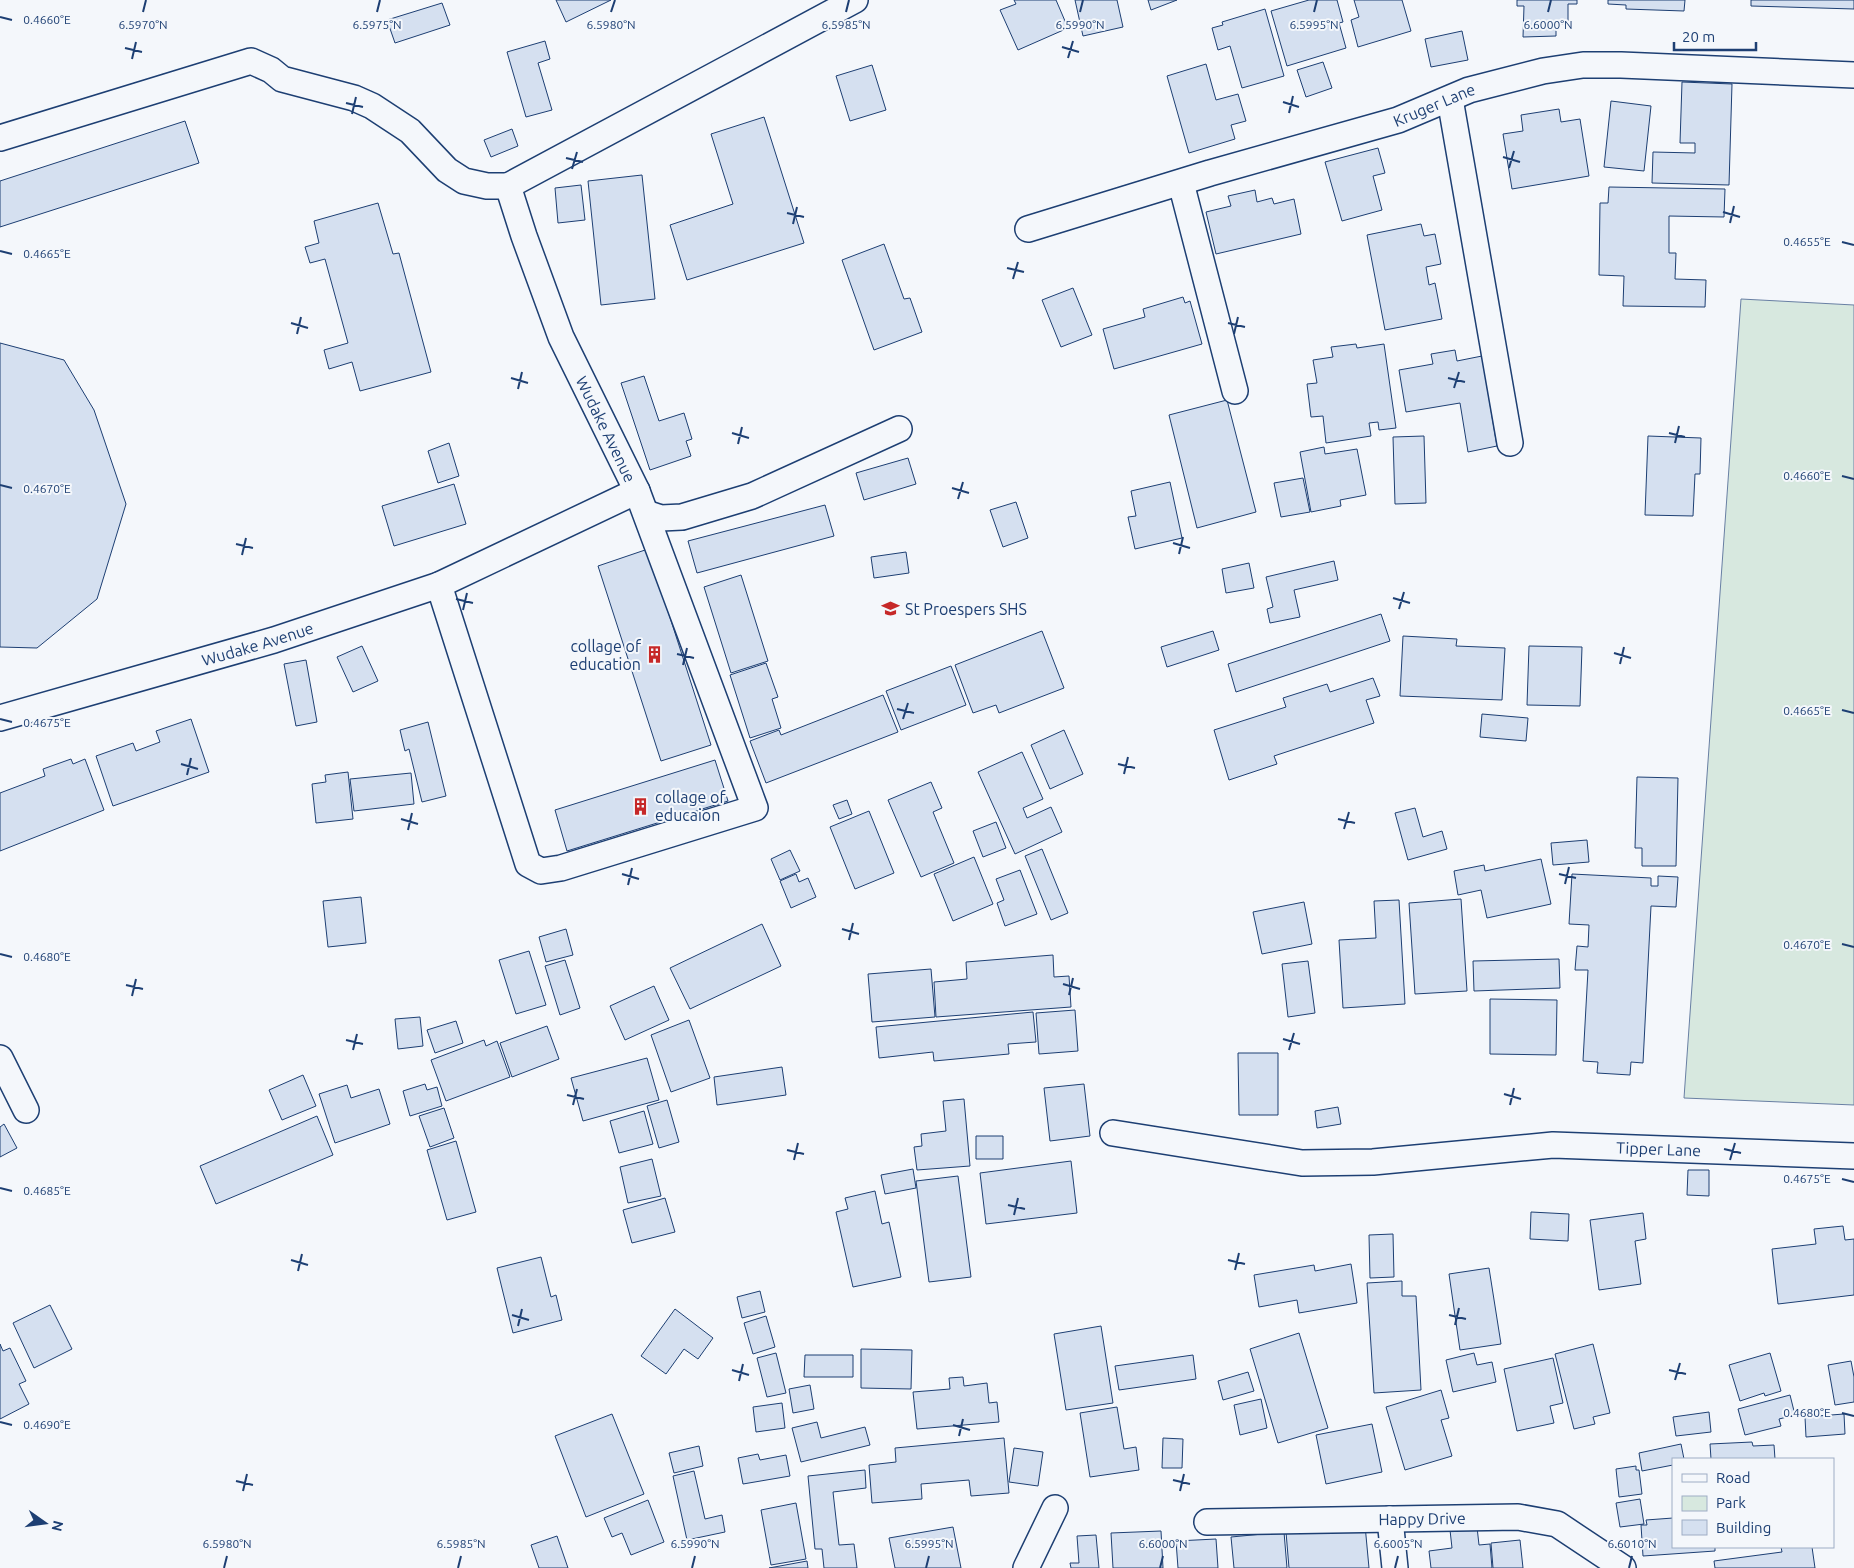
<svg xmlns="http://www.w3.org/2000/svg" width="1854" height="1568" font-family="Ubuntu,sans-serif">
	<rect width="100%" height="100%" fill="#f4f7fb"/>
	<path fill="#d7e8df" stroke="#687fa3" d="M1741 299 1854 305V1105L1684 1098Z"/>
	<path fill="#d5e0f0" stroke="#1d3f73" d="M556 0H611L566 22Z
		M1014 0H1056L1068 28 1018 50 1000 10 1016 4Z
		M1075 0H1117L1123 27 1083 36Z
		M1148 0H1177L1151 10Z
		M1309 0H1337L1343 22 1339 23 1346 48 1287 66 1271 11Z
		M1354 0H1402L1411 31 1358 47 1351 20 1359 17Z
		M1517 0H1577V4H1568V24H1556V36L1523 37 1524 6H1517Z
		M1608 0H1685L1684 11 1626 9V5L1608 4Z
		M1751 0H1854V9L1751 6Z
		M442 3 450 25 395 43 387 20Z
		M1265 9 1284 76 1242 88 1230 46 1218 50 1212 28 1223 25 1222 22Z
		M1462 31 1468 60 1431 67 1425 39Z
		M545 41 550 59 538 63 552 110 526 117 507 52Z
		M1323 62 1332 88 1306 97 1297 70Z
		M1206 64 1216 100 1238 94 1246 121 1231 125 1235 139 1189 153 1167 76Z
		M872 65 886 110 850 121 836 76Z
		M1682 82 1732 84 1729 185 1652 183 1653 152 1695 153V143H1680Z
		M1611 101 1651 106 1644 171 1604 167Z
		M1559 109 1561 122 1580 119 1589 176 1512 189 1503 134 1523 131 1521 115Z
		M764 117 804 243 687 280 670 225 733 204 711 134Z
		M185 121 199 163 0 227V181Z
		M512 129 518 146 491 157 484 140Z
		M1378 148 1385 173 1373 176 1382 210 1342 221 1325 162Z
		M642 175 655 299 601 305 588 181Z
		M581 185 585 220 558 223 555 188Z
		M1609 187 1725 189 1724 217 1669 216V253H1676L1675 279 1706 280 1705 307 1623 306 1624 276 1599 275 1600 203H1608Z
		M1255 190 1257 202 1272 198 1274 204 1294 199 1301 234 1216 254 1206 212 1231 206 1228 196Z
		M378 203 393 254 399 253 431 372 360 391 352 362 329 369 324 350 348 343 325 259 310 263 305 247 319 243 314 221Z
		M1421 224 1424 236 1435 234 1441 264 1426 267 1429 285 1435 283 1442 319 1385 330 1367 235Z
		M884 244 904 299 910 298 922 332 874 350 842 260Z
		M1073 288 1092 335 1061 347 1042 300Z
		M1183 297 1185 303 1190 301 1202 344 1114 369 1103 329 1145 317 1143 309Z
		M0 343 64 360 94 410 126 504 97 599 37 648 0 647Z
		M1356 344 1357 348 1384 344 1396 428 1379 430 1378 422 1369 423 1371 436 1326 443 1323 416 1311 417 1307 384 1317 383 1313 360 1333 357 1331 347Z
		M1455 350 1457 361 1482 356 1497 446 1468 452 1460 403 1406 412 1399 370 1433 364 1431 354Z
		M644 376 659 421 684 413 692 439 686 441 691 456 650 470 621 383Z
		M1227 400 1256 512 1197 528 1169 415Z
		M1424 436 1426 503 1395 504 1393 437Z
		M1648 436 1701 438 1700 474H1695L1693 516 1645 515Z
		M449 443 459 476 438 483 428 451Z
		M1324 447 1325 454 1357 449 1366 495 1340 500 1341 506 1311 512 1300 452Z
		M908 458 916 484 864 500 856 473Z
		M1303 478 1310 512 1281 517 1274 483Z
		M1170 482 1182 538 1135 549 1128 517 1136 516 1131 491Z
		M454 484 466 524 394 546 382 506Z
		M1016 502 1028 538 1003 547 990 510Z
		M825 505 834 536 697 573 688 541Z
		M648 549 711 745 661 761 598 566Z
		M906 552 909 573 874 578 871 557Z
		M1334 561 1338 580 1294 590 1300 617 1270 623 1267 609 1273 607 1266 577Z
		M1249 563 1254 588 1226 593 1222 569Z
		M741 575 768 661 731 673 704 587Z
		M1381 614 1390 641 1236 692 1228 664Z
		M1042 631 1064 688 999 713 996 705 973 713 955 665Z
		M1213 631 1219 650 1167 667 1161 647Z
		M1403 636 1457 639 1456 646 1505 648 1502 700 1400 696Z
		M362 646 378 681 353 692 337 657Z
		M1529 646 1582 647 1580 706 1527 705Z
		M306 660 317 722 296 726 284 664Z
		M766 663 778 697 772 699 781 728 750 738 730 675Z
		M951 666 966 705 901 730 886 691Z
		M1373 678 1380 696 1366 700 1374 723 1274 756 1277 764 1229 780 1214 730 1286 707 1283 698 1327 684 1330 692Z
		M883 695 898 732 766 783 750 741 779 730 781 735Z
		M1482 714 1528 718 1526 741 1480 737Z
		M191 719 209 772 113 806 96 756 133 743 136 751 160 742 156 731Z
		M428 722 446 796 422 802 409 749 405 751 400 730Z
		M1064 730 1083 774 1050 789 1031 745Z
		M1022 752 1043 799 1023 808 1027 818 1051 807 1062 832 1015 854 978 772Z
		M71 759 73 764 85 759 104 810 0 851V793L45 776 43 769Z
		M715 760 728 801 567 851 555 810Z
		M348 772 353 819 316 823 312 784 326 782 325 775Z
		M411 773 414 804 354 811 350 779Z
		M1637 777 1678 778 1676 866H1642V848H1635Z
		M931 782 942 808 933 812 954 863 921 877 888 800Z
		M847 800 852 814 839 819 833 805Z
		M1415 808 1423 837 1442 831 1447 849 1408 860 1395 813Z
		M869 811 894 873 855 889 830 827Z
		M996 822 1006 848 983 857 973 831Z
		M1587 840 1589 862 1553 865 1551 843Z
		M1042 849 1068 913 1051 920 1025 856Z
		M790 850 800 871 780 880 771 859Z
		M974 857 993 904 953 921 934 874Z
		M1541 859 1551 904 1487 918 1481 890 1458 895 1454 871 1484 865 1485 871Z
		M1020 870 1037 914 1005 926 997 903 1004 900 996 879Z
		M796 874 799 882 808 878 816 897 791 908 780 881Z
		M1572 874 1651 878V886H1658V876L1678 877 1676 907 1651 906 1643 1063 1631 1062 1630 1075 1597 1073 1598 1062 1583 1061 1588 970H1575L1577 946 1588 947 1589 925 1569 924Z
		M361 897 366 943 328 947 323 901Z
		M1461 899 1467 991 1415 994 1409 903Z
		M1399 900 1405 1004 1343 1008 1339 940 1376 938 1374 901Z
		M1304 902 1312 944 1262 954 1253 912Z
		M762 924 781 966 690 1009 670 968Z
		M566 929 573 955 546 962 539 937Z
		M529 951 546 1005 516 1014 499 960Z
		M1053 955 1054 977 1069 976 1071 1007 936 1017 934 982 967 979 966 962Z
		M1559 959 1560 988 1474 991 1473 961Z
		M565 960 580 1008 560 1015 545 966Z
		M1308 961 1315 1013 1288 1017 1282 964Z
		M931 969 935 1017 872 1022 868 974Z
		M654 986 669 1020 625 1040 610 1006Z
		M1490 999 1557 1000 1556 1055 1490 1054Z
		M1075 1010 1078 1051 1039 1054 1036 1013Z
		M1033 1012 1036 1042 1008 1044 1009 1054 934 1061 933 1052 879 1058 876 1027Z
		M420 1017 423 1046 398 1049 395 1019Z
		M689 1020 710 1078 671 1092 651 1035Z
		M456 1021 463 1043 435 1053 427 1030Z
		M547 1026 559 1059 512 1077 500 1043Z
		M484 1040 486 1046 497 1041 510 1077 446 1101 431 1060Z
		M1238 1053H1278V1115H1239Z
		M647 1058 659 1100 583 1121 571 1078Z
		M782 1067 786 1095 717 1105 714 1077Z
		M303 1075 316 1106 282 1120 269 1090Z
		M425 1084 427 1090 437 1087 442 1106 410 1116 403 1091Z
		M1084 1084 1090 1136 1050 1141 1044 1088Z
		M347 1085 351 1098 379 1089 390 1124 335 1143 319 1094Z
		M964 1099 970 1166 917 1170 914 1147 922 1146 921 1134 946 1131 943 1101Z
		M667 1100 679 1142 659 1148 647 1106Z
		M1338 1107 1341 1124 1317 1128 1315 1111Z
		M444 1108 454 1138 430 1147 419 1116Z
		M644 1111 653 1144 619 1153 610 1121Z
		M317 1116 333 1155 216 1204 200 1166Z
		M4 1124 17 1148 0 1157V1127Z
		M976 1136H1003V1159H976Z
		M456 1141 476 1212 447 1220 427 1150Z
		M652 1159 661 1196 628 1203 620 1167Z
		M1071 1161 1077 1213 986 1224 980 1173Z
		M913 1169 916 1188 885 1194 881 1175Z
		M1688 1170H1709V1196L1687 1195Z
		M958 1176 971 1277 929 1282 916 1181Z
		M875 1191 882 1224 889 1222 901 1277 853 1287 836 1212 848 1209 845 1198Z
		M665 1198 675 1232 632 1243 623 1210Z
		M1531 1212 1569 1214 1568 1241 1530 1239Z
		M1643 1213 1646 1239 1635 1241 1641 1284 1599 1290 1590 1220Z
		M1843 1226 1845 1240 1854 1239V1295L1778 1304 1772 1249 1816 1244 1814 1229Z
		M1393 1234 1394 1277 1370 1278 1369 1235Z
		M541 1257 551 1297 556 1295 562 1320 513 1333 497 1268Z
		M1351 1264 1357 1303 1299 1313 1297 1300 1259 1307 1254 1275 1314 1265 1315 1271Z
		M1489 1268 1501 1344 1460 1350 1449 1274Z
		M1402 1281V1296H1416L1421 1390 1374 1393 1367 1283Z
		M760 1291 765 1312 742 1318 737 1297Z
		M50 1305 72 1349 34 1368 13 1323Z
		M675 1309 713 1338 698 1359 684 1349 666 1374 641 1356Z
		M766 1316 775 1347 753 1354 744 1323Z
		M1101 1326 1113 1403 1066 1410 1054 1334Z
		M1299 1333 1328 1428 1278 1443 1250 1349Z
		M0 1344 3 1351 10 1348 26 1381 19 1384 29 1404 0 1419Z
		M1593 1344 1610 1413 1593 1417 1595 1424 1574 1429 1555 1354Z
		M861 1349 912 1350 911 1389 861 1388Z
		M776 1353 786 1393 767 1397 757 1358Z
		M1474 1353 1477 1365 1492 1362 1496 1382 1453 1392 1446 1360Z
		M1770 1353 1781 1391 1765 1396 1764 1393 1740 1401 1729 1365Z
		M805 1355H853V1377H804Z
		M1193 1355 1196 1379 1119 1390 1115 1366Z
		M1553 1358 1563 1403 1550 1406 1554 1423 1517 1431 1504 1369Z
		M1851 1361 1854 1377V1402L1835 1405 1828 1365Z
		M1248 1372 1254 1391 1223 1400 1218 1381Z
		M963 1377 964 1386 987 1383 989 1403 997 1402 999 1422 917 1429 913 1392 950 1389 949 1378Z
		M810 1385 814 1409 793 1413 789 1389Z
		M1441 1390 1449 1418 1441 1420 1452 1456 1405 1470 1386 1407Z
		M1790 1395 1795 1415 1779 1419 1781 1426 1745 1435 1738 1409Z
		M1261 1399 1267 1428 1240 1435 1234 1405Z
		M782 1403 785 1428 756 1432 753 1407Z
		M1117 1407 1124 1449 1136 1447 1139 1470 1090 1477 1080 1413Z
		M1709 1412 1711 1432 1676 1436 1673 1417Z
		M612 1414 644 1494 586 1517 555 1436Z
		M1844 1414 1845 1434 1806 1437 1805 1417Z
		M817 1422 821 1438 865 1427 870 1445 801 1462 792 1428Z
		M1372 1424 1382 1472 1326 1484 1316 1435Z
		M1004 1438 1009 1493 971 1496 969 1480 921 1484 922 1499 872 1503 869 1465 896 1462 895 1448Z
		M1163 1438 1183 1439 1182 1468H1162Z
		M1752 1442 1753 1446 1774 1445 1775 1459H1711L1710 1444Z
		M1681 1444 1684 1459H1673V1465L1642 1471 1639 1453Z
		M699 1446 703 1466 674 1473 669 1453Z
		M1014 1448 1043 1452 1038 1486 1009 1482Z
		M758 1454 760 1460 786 1455 790 1476 743 1484 738 1458Z
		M1636 1466V1470H1639L1642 1494 1619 1497 1616 1469Z
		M865 1470 866 1488 833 1492 839 1545 854 1544 857 1568H824L822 1549H815L808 1476Z
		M694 1471 705 1519 722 1515 725 1532 687 1540 673 1476Z
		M1640 1499 1644 1524 1620 1527 1616 1503Z
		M648 1500 664 1542 631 1555 622 1533 612 1537 604 1518Z
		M796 1503 806 1559 771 1565 761 1510Z
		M1673 1518V1547H1715V1551L1643 1556 1641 1525H1647L1646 1520Z
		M1365 1525 1369 1568H1289L1286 1532Z
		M953 1527 961 1568H895L889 1538Z
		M1477 1527 1479 1545 1490 1544 1492 1568H1431L1429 1551 1452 1548 1450 1530Z
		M1161 1531 1163 1568H1113L1111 1533Z
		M1284 1532 1287 1568H1234L1231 1537Z
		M1096 1535 1099 1568H1071L1070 1563H1079L1077 1536Z
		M557 1536 568 1568H539L531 1545Z
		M1216 1539 1218 1568H1178L1176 1541Z
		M1520 1540 1523 1568H1493L1491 1543Z
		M1781 1547H1812L1815 1568H1715L1714 1561 1782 1552Z
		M807 1561 808 1568H769Z"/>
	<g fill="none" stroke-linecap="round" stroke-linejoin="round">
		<defs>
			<g id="minor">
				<path d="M1450 99 1510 443"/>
				<path d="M0 138 251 61 271 70 282 79 354 98 372 106 410 131 447 170 464 181 487 186H508"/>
				<path d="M1181 183 1235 391"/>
				<path id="s1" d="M1028 229 1210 173 1398 120 1469 90 1543 71 1583 65H1621L1854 75"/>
				<path d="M646 513 661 518 682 517 752 496 899 429"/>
				<path d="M439 585 528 864 541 871 561 868 755 808 637 491"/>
				<path id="s2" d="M0 718 274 640 439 585 637 491 561 337 524 236 508 186 855 0"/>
				<path d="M0 1058 26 1110"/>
				<path id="s3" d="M1113 1133 1302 1163 1373 1162 1553 1145 1854 1156"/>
				<path d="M1390 1519 1395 1568"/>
				<path id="s4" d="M1207 1522 1518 1517 1557 1524 1623 1568"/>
				<path d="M1026 1568 1055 1508"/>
			</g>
		</defs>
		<use href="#minor" stroke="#1d3f73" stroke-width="28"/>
		<use href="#minor" stroke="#f4f7fb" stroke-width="25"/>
	</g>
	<path fill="none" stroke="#1d3f73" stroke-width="2" d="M143 12 146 0M377 12 380 0M611 12 615 0M846 12 849 0M1080 12 1083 0M1314 12 1317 0M1548 12 1551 0M0 17 12 20M1062 47 1079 52M125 48 142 52M1068 58 1073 41M132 59 136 42M1283 102 1299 107M346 103 363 107M1289 113 1293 96M352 114 356 97M1503 157 1520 162M566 158 583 162M1509 168 1514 151M572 169 577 152M1723 212 1740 217M787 213 804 217M1730 223 1734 206M793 224 797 207M1842 242 1854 245M0 251 12 254M1007 268 1024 272M1013 279 1018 262M291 323 308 328M1228 323 1245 327M297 334 301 317M1234 334 1238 317M511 378 528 383M1448 378 1465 382M1454 388 1459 372M518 389 522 372M732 433 749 438M1669 433 1685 437M1675 443 1679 426M738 444 742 427M1842 476 1854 479M0 485 12 488M952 488 969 493M958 499 963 482M1173 543 1190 548M236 544 253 548M1179 554 1183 537M242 555 246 538M1393 598 1410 603M456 599 473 603M1399 609 1404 592M463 610 467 593M1614 653 1631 658M677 654 694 658M1620 664 1624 647M683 665 687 648M897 709 914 713M1842 710 1854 713M0 719 12 722M903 719 908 703M181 764 198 769M1118 764 1135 768M1124 774 1128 757M187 775 191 758M401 819 418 824M1338 819 1355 823M1344 829 1349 812M408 830 412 813M622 874 639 879M1559 874 1576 878M1565 884 1569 867M628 885 632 868M842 929 859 934M849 940 853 923M1842 944 1854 947M0 954 12 957M1063 984 1080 989M126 985 143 989M1069 995 1073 978M132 996 136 979M1283 1039 1300 1044M346 1040 363 1044M353 1050 357 1034M1289 1050 1294 1033M1504 1094 1521 1099M567 1095 584 1099M573 1105 577 1089M1510 1105 1514 1088M1724 1149 1741 1153M787 1150 804 1154M794 1160 798 1143M1730 1160 1735 1143M1842 1179 1854 1182M0 1188 12 1191M1008 1205 1025 1209M1014 1215 1018 1198M291 1260 308 1265M1228 1260 1245 1264M1235 1270 1239 1253M298 1271 302 1254M512 1315 529 1320M1449 1315 1466 1319M1455 1325 1459 1308M518 1326 522 1309M732 1370 749 1375M1669 1370 1686 1374M1675 1380 1680 1363M739 1381 743 1364M1842 1413 1854 1416M0 1422 12 1425M953 1425 970 1430M959 1436 963 1419M1173 1480 1190 1484M236 1481 253 1485M243 1491 247 1474M1180 1491 1184 1474M224 1568 227 1556M458 1568 461 1556M692 1568 695 1556M926 1568 929 1556M1160 1568 1163 1556M1395 1568 1398 1556M1629 1568 1632 1556"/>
	<defs>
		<symbol id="school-bare" viewBox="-9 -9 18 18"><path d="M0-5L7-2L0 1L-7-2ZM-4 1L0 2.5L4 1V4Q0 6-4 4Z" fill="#c62828" stroke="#f4f7fb" stroke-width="2.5" paint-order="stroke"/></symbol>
		<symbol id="building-bare" viewBox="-9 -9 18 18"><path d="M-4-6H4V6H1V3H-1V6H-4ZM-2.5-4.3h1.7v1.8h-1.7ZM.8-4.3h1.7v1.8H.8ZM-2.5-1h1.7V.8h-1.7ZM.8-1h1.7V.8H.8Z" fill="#c62828" stroke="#f4f7fb" stroke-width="2.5" paint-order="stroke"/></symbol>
	</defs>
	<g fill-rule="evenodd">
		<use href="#school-bare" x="878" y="596" width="25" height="25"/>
		<use href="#building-bare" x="642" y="642" width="25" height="25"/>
		<use href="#building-bare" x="628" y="794" width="25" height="25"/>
	</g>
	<g text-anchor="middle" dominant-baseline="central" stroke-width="4" stroke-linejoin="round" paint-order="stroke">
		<g font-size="16" fill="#1d3f73" stroke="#f4f7fb">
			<text stroke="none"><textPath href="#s1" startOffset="425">Kruger Lane</textPath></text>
			<text transform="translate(606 429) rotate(64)">Wudake Avenue</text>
			<text stroke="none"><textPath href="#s2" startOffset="268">Wudake Avenue</textPath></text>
			<text stroke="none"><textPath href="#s3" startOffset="549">Tipper Lane</textPath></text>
			<text stroke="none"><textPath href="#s4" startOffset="215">Happy Drive</textPath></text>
		</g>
		<g font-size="16" fill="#1d3f73" stroke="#f4f7fb" text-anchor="start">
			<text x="905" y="609">St Proespers SHS</text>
			<text x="641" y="646" text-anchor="end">collage of<tspan x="641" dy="18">education</tspan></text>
			<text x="655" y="797">collage of<tspan x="655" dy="18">educaion</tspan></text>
		</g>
	</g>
	<g font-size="12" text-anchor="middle" fill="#1d3f73" stroke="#f4f7fb" stroke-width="4" stroke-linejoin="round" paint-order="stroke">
		<text x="47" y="24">0.4660°E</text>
		<text x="143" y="29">6.5970°N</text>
		<text x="377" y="29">6.5975°N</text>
		<text x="611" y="29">6.5980°N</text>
		<text x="846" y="29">6.5985°N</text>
		<text x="1080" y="29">6.5990°N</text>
		<text x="1314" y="29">6.5995°N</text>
		<text x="1548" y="29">6.6000°N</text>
		<text x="1807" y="246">0.4655°E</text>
		<text x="47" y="258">0.4665°E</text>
		<text x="1807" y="480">0.4660°E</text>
		<text x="47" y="493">0.4670°E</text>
		<text x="1807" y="715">0.4665°E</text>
		<text x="47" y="727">0.4675°E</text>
		<text x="1807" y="949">0.4670°E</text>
		<text x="47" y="961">0.4680°E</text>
		<text x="1807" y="1183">0.4675°E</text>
		<text x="47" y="1195">0.4685°E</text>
		<text x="1807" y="1417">0.4680°E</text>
		<text x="47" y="1429">0.4690°E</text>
		<text x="227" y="1548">6.5980°N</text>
		<text x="461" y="1548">6.5985°N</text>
		<text x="695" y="1548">6.5990°N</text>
		<text x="929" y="1548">6.5995°N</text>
		<text x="1163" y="1548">6.6000°N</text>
		<text x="1398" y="1548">6.6005°N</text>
		<text x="1632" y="1548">6.6010°N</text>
	</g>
	<rect x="1672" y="1458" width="162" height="90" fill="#f4f7fb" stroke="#9eadc5"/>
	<rect x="1682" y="1474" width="25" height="8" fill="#f4f7fb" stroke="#9eadc5"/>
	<text x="1716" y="1483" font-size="15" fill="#1d3f73">Road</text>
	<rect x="1682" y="1496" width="25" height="15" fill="#d7e8df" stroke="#9eadc5"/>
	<text x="1716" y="1508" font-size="15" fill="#1d3f73">Park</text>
	<rect x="1682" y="1520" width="25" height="15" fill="#d5e0f0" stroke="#9eadc5"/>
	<text x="1716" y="1533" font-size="15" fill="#1d3f73">Building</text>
	<g transform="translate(45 1523) rotate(104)" stroke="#f4f7fb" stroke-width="4" paint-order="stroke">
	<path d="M0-4L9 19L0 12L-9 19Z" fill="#1d3f73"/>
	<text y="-8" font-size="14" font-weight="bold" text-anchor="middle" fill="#1d3f73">N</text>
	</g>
	<path d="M1674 42v8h82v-8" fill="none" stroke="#1d3f73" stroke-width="2.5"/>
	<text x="1682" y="42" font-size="15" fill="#1d3f73" stroke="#f4f7fb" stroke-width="4" paint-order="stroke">20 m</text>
</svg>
